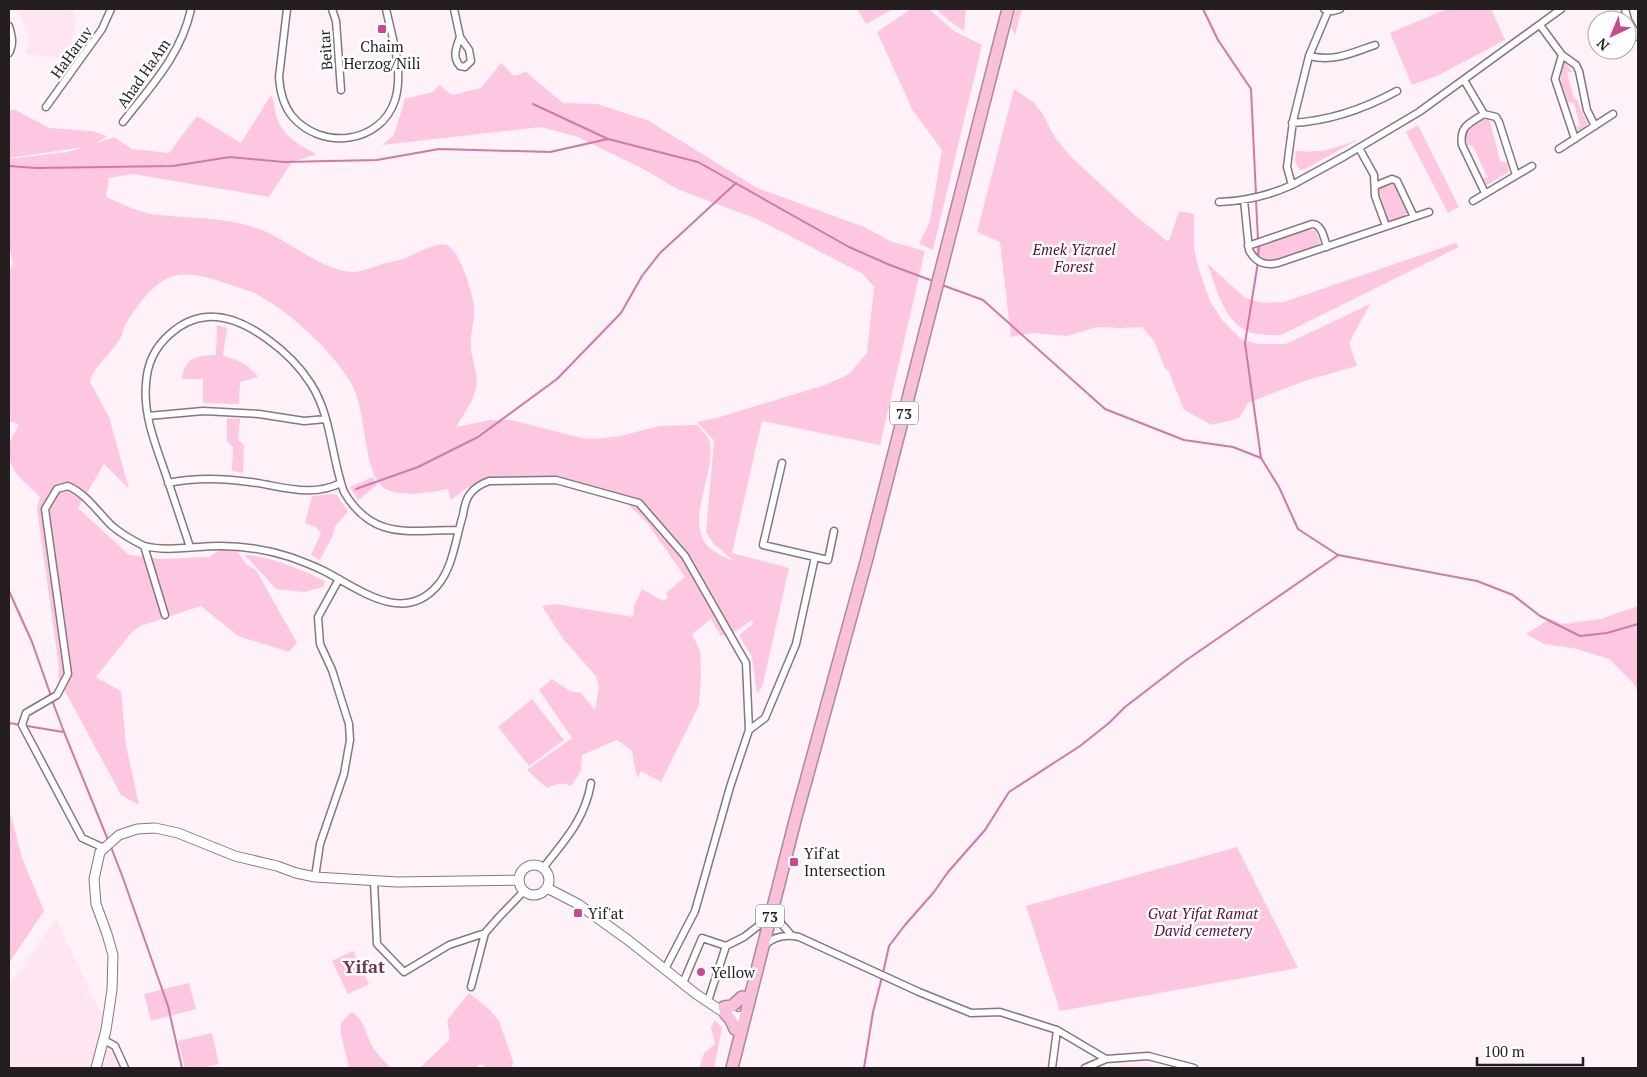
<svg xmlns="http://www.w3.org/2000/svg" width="1647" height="1077" font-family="'PT Serif',serif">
	<rect width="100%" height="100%" fill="#fef1f7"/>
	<path fill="#ffe6f2" d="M14 9H73L76 20 69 59 26 54 29 39 20 15Z
		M56 919 127 1068H9V985Z
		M1141 1062 1164 1068H1102Z"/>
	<path fill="#fdc7e1" d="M857 9H893L866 24Z
		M911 9H929L954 31 982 45 933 250 919 244 930 221 942 150 913 111 877 32Z
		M936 9H966L964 31 948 20Z
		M1016 9H1022L1015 35 1011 27Z
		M1447 9H1491L1505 40 1437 76 1412 85 1390 33Z
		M501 63 514 76 526 72 563 103 597 104 649 121 757 188 864 227 892 242 925 251 880 445 762 421 732 553 789 568 763 684 757 694 752 657 739 635 753 624 752 620 738 630 721 636 711 619 692 634 700 651 701 674 699 705 661 782 641 771 637 778 632 751 617 740 582 755 581 771 571 786C563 782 555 784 547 788L527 770 572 738 539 690 552 679 570 691 581 693 595 710 599 688 596 676 563 639 542 606 555 604 633 617 634 606 642 589 663 601 668 598 666 593 685 577 648 524 626 502 557 483H478L468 487 451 500 448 489C431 492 392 500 380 484 362 462 367 410 351 383 332 350 286 308 252 292 241 288 230 285 219 281 203 276 184 271 168 278 151 286 137 306 127 322 123 327 123 334 120 339 111 354 93 367 90 382L109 417 129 489 104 464 78 508 129 555 161 559 210 557 230 541 247 565 256 570 297 643 289 652 238 636 201 606 140 626 131 633 96 677 121 691 126 745 139 805 121 795 58 678 59 668 37 508 40 497C25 482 5 469 9 446 10 439 16 431 19 425L9 421V271L13 263 9 247V159L68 152 84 147 9 158V110H16L49 128 92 131 107 136 96 143 114 137 132 149 169 153 197 116 241 143 271 95C275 102 274 110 277 118 284 137 300 146 317 154L292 162 269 197 133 174 109 178 106 197C120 203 137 212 152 214 189 219 229 216 264 231 288 241 326 272 352 272 363 272 375 266 385 263 391 262 397 261 403 259 413 255 436 242 446 245 459 248 472 292 474 305 476 320 469 334 471 350 473 362 478 374 476 387 474 402 463 414 456 427L490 420H511L581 438 595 439 620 436 660 426 697 425C701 429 707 435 709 440 718 473 681 524 711 549 717 554 727 558 735 562L713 543 706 532 714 441 697 422 720 417 825 385 849 374 867 353 874 287 863 274 757 219 677 189 645 170 578 137 542 127 382 145 394 135 405 99 433 92 439 85 452 95 481 88Z
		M1565 63 1573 72H1567L1574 98 1578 101 1581 111 1588 124 1578 131 1576 126H1580L1574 104 1565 101 1560 85 1562 65Z
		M1014 89 1033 102 1042 113 1056 139 1070 156 1131 212 1167 241H1169L1179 211 1194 214V247L1198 267 1210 301 1222 320 1241 339 1258 344H1286L1370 304 1349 343 1357 366 1304 381 1248 403 1239 418 1212 425 1184 410 1169 372 1165 368 1154 341 1142 327 1122 328 1097 327 1067 336 1033 333 1011 337 1000 242 977 232Z
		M1486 118H1489L1500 161 1507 163 1509 172 1487 185 1483 178H1488L1473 146 1466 145C1462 130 1475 125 1486 118Z
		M1418 125 1459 207 1448 213 1406 132Z
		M1359 139 1305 169 1300 170C1294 164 1295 159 1296 151 1324 153 1333 149 1359 139Z
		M1394 183 1407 212 1404 217 1392 222 1385 219C1380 204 1368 184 1394 183Z
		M1307 229 1316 231 1320 242 1317 247C1302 252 1263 273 1255 251L1257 247 1262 244Z
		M1456 243 1459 247 1281 335C1273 335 1265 335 1257 334 1225 329 1217 289 1207 263L1244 297 1261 303 1284 302Z
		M217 325 227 328 223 356C238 360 248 364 258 377L240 382 239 404 203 403V379H182C184 358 197 355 216 355Z
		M227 418 240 419 238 440 244 445 243 473 232 471 233 447 227 441Z
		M373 477 377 485 358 500 350 487Z
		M332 494 337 495 348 512 335 526 333 535 320 560 311 555 321 533 316 527 305 523 312 496Z
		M244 554C273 558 299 568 325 581L323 587 304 592 276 589Z
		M1638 606V691L1633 683 1609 659 1573 648 1544 644 1526 634 1550 619 1563 624 1601 619Z
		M532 699 564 740 529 766 498 727Z
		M9 809 22 858 44 911 9 963Z
		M1237 847 1298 968 1060 1011 1026 906Z
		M353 951 369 984 348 994 332 961Z
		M189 983 196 1009 151 1021 144 994Z
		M469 993 489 1009 499 1021 513 1061 512 1068H488L480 1064 475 1068H420L449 1040C451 1033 446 1024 448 1019Z
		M351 1012C362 1015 367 1036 372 1046 377 1054 384 1061 391 1068H349L341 1034V1023Z
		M715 1020 722 1028 714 1068H699L704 1053 715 1044 711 1027Z
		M212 1033 219 1064 202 1068H185L178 1041Z"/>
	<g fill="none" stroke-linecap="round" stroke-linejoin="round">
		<path stroke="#cf7aa6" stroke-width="2" d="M1203 9 1218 40 1251 89 1256 195
			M533 104 608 139 698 162 849 247 890 265 933 281
			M9 166 37 168 173 166 230 157 284 162 377 160 439 149 550 152 608 139
			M1256 200 1258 240
			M1258 258 1259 245
			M1258 262 1245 343 1261 458
			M942 285 983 300 1105 409 1184 440 1233 447 1261 458 1279 487 1298 529 1338 555 1477 581 1513 595 1540 616 1580 636 1607 633 1638 624
			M356 489 418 467 478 437 557 379 621 313 642 276 660 253 736 183
			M9 591 32 642 51 696
			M52 700 64 732 108 840
			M9 723 63 732
			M111 847 123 878 168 1006 182 1068
			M883 973 889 946 905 925 934 892 948 872 985 830 1009 792 1080 746 1109 723 1125 707 1185 661 1337 556
			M864 1068 873 1012 882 977"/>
		<defs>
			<path id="street" d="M287 9 279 77C280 91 283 105 292 116 321 151 381 144 395 100 404 71 392 37 386 9
				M332 9 336 21 341 90
				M454 9 460 37 469 50 471 61 465 67 460 66C452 57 456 48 460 37
				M1324 9 1333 11 1340 9
				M1625 9 1628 20 1638 37
				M1328 11 1309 56 1293 121 1287 167 1292 185 1345 156 1419 112 1561 9
				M1540 25 1562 55 1576 65 1579 71 1587 110 1595 126
				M9 26C12 36 14 44 9 53
				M1562 55 1555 79 1575 139
				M1309 56C1335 62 1351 53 1375 45
				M1464 80 1484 114C1470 123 1459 126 1462 145L1485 193
				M46 107 102 29 111 9
				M1484 114 1496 117 1499 122 1516 175
				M123 122C151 86 181 55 191 9
				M1292 123C1330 121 1364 109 1397 91
				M1359 148 1374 175 1375 196 1386 226
				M1559 149 1613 114
				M1375 186 1392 179 1397 181 1414 217
				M1244 200 1249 250C1256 263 1265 266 1278 263L1429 212
				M1473 201 1532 166
				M1219 202C1245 201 1268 196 1292 185
				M1248 246 1312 224C1322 224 1324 238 1327 247
				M148 416 203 411 259 414 304 421 326 419
				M782 463 763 545 828 560 834 531
				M168 483C196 477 222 478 250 482 282 486 310 498 341 483
				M144 546C168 552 195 546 220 546 243 546 268 550 290 557 301 561 312 565 322 570 357 587 402 626 437 586 453 568 456 537 463 515 464 508 466 499 470 494 475 487 481 484 489 481L556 480 639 503 685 556 746 663 749 730 730 787 695 911 665 969
				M190 547C182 523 174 499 166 475 156 446 143 415 146 384 147 364 155 347 170 334 180 325 193 318 207 317 245 314 292 354 311 384 332 417 331 457 344 492 373 541 409 530 458 530
				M749 730 765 718 796 644 815 557
				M104 848 82 838 22 725 26 713 57 695 68 674 45 509 57 489 68 486C86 494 97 511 111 525 121 534 132 540 144 546L165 615
				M543 868C565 840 585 819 591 783
				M315 877 320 844 344 774 350 740 349 724 332 670 320 644 318 617 339 579
				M374 881 377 944 404 972 449 945 485 933
				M773 911 778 920 792 936
				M765 945C775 936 786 934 799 937L919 992 971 1013 1000 1012 1057 1030
				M683 983 702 938 726 946
				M471 987 485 933 499 917 524 891
				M708 1001 726 946 744 937 762 923
				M104 1040 115 1046 125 1068
				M1052 1068 1057 1030 1106 1059
				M1085 1068 1106 1059 1148 1056 1194 1068"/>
			<path id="secondary" d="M519 880a15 15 0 1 1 30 0a15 15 0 1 1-30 0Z
				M547 888 578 904 628 940 696 994 720 1010 737 1017 744 1016
				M96 1068 106 1030 112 990 113 955 107 934 96 904 94 879 100 852 119 835 137 829 155 828 178 833 235 856 277 866 296 873 315 877 397 882 519 880"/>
			<path id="highway" d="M724 1007 732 1006 742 997
				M725 1013 731 1020 735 1029
				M732 1068 796 817 866 562 1008 9"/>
		</defs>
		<use href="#street" stroke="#85777d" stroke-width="9"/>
		<use href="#secondary" stroke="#85777d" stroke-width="11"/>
		<use href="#highway" stroke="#ae879a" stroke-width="14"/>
		<use href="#street" stroke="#fff" stroke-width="6"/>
		<use href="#secondary" stroke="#fff" stroke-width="9"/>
		<use href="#highway" stroke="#f8c0db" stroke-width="11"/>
	</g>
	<g fill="#c94892" stroke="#fff" stroke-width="2">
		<rect x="377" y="24" width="10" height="10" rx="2.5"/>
		<rect x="789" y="857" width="10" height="10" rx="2.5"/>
		<rect x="573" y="908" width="10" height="10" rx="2.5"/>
		<circle cx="701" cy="972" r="5"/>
	</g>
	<g text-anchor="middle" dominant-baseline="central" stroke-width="5" stroke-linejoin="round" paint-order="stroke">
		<g fill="#fff" stroke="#666264" stroke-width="1">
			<rect x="890" y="401.5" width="28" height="23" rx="4"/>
			<rect x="756" y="904.5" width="28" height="23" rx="4"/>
		</g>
		<g font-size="14" font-weight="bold" fill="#241e21">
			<text x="904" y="413">73</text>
			<text x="770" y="916">73</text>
		</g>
		<g font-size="15" fill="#241e21" stroke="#fff" text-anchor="start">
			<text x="382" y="46" text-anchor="middle">Chaim<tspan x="382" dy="17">Herzog/Nili</tspan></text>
			<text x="804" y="853">Yif'at<tspan x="804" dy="17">Intersection</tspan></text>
			<text x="588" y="913">Yif'at</text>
			<text x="711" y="972">Yellow</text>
		</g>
		<g font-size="15" fill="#241e21" stroke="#fff">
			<text transform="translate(325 50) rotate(-94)">Beitar</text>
			<text transform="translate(71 52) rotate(-54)">HaHaruv</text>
			<text transform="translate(143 73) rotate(-55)">Ahad HaAm</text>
		</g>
		<g font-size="15" font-style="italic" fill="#5a0d3d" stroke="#fff">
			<text x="1074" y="249">Emek Yizrael<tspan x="1074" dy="17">Forest</tspan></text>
			<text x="1203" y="913">Gvat Yifat Ramat<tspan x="1203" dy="17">David cemetery</tspan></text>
		</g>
		<g font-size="18" font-weight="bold" fill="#753558" stroke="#fff">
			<text x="364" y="966">Yifat</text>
		</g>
	</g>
	<rect width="1647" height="1077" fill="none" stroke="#241e21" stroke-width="20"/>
	<g transform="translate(1612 35) rotate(224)"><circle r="24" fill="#ffffff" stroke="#a7a5a6"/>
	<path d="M0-4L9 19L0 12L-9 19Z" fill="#c94892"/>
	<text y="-8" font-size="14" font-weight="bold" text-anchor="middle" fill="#241e21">N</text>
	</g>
	<path d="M1477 1057v8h106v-8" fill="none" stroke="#241e21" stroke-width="2.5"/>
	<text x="1484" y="1057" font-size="15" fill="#241e21" stroke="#ffffff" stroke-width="4" paint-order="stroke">100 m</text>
</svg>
